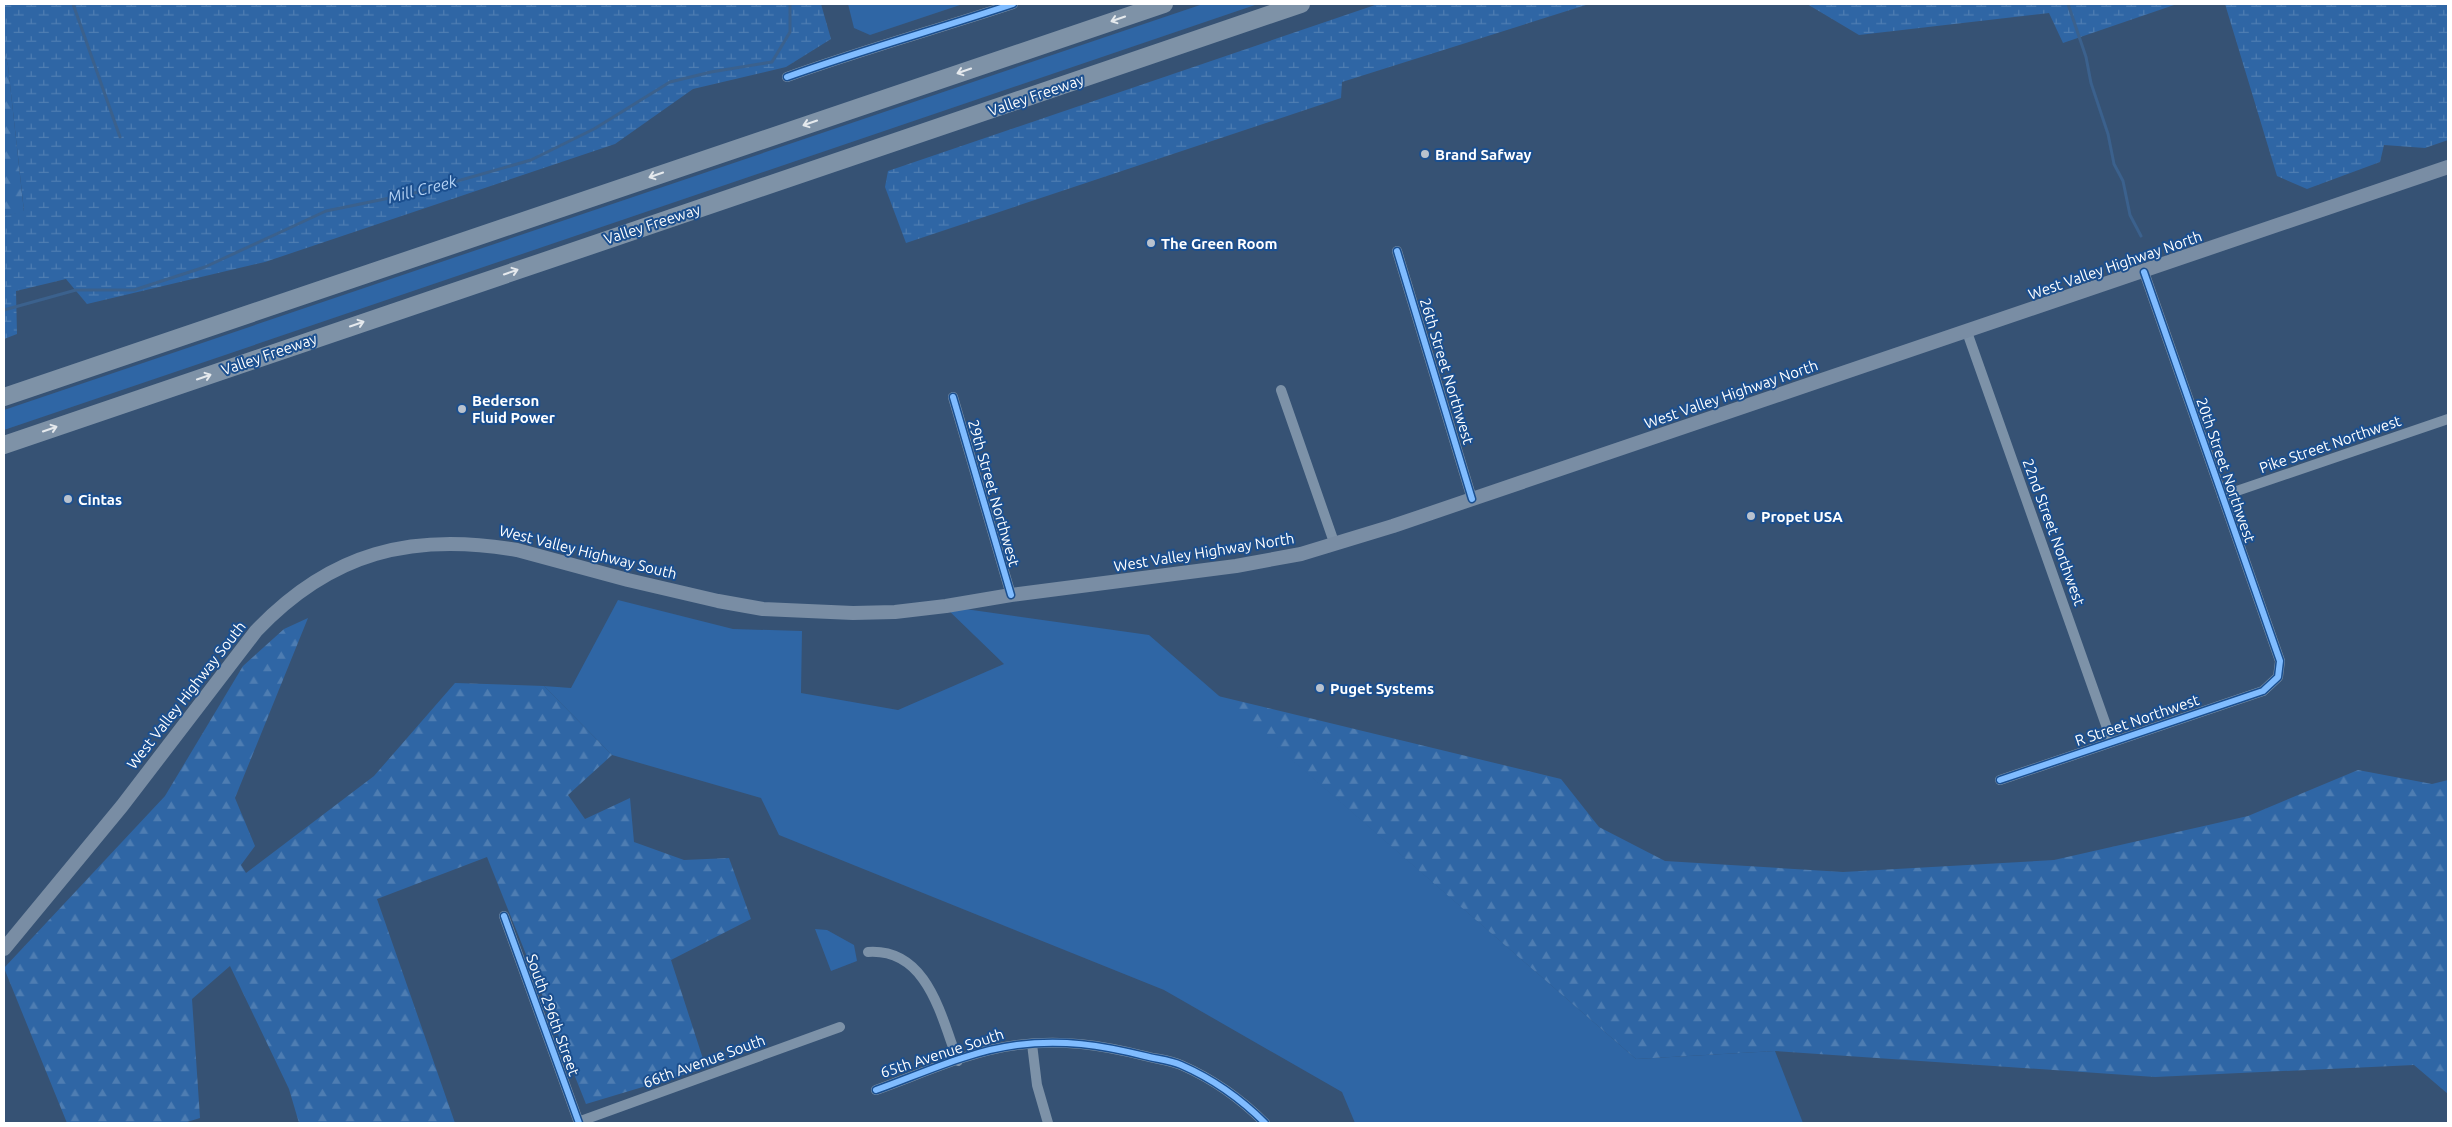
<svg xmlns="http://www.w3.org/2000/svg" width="2452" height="1127" font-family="Ubuntu,sans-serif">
	<defs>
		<pattern id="forest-firs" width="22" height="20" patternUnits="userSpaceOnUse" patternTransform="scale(1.25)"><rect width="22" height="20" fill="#2f66a5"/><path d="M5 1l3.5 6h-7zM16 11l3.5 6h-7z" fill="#4e7db2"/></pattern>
		<pattern id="wetland-marsh" width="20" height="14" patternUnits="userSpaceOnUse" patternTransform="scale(1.25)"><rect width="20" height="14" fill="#2f66a5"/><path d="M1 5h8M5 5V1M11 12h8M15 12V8" fill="none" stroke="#4e7db2"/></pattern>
	</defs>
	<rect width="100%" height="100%" fill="#365274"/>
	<path fill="#2f66a5" d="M848 4H963L870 35 854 28Z
		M1203 4H1258L4 430V410Z
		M618 600 733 629 802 631 801 693 898 710 1004 664 944 606 1149 635 1636 1059 1775 1051 1803 1123H1355L1342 1092 1164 990 779 835 761 798 612 755 544 686 571 688Z
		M815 929 827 930 854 945 857 961 831 971Z"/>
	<path fill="url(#forest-firs)" d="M4 48 8 66 24 212 4 216Z
		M308 618 235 798 255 846 241 865 246 873 374 776 455 683 544 686 612 755 568 795 585 819 630 798 634 842 684 860 729 858 751 919 671 960 706 1068 586 1104 487 857 377 899 455 1123H299L289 1089 230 966 192 999 200 1118 184 1123H67L4 968 165 796 243 666 284 629Z
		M1218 696 1561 779 1599 827 1665 861 1843 872 2054 860 2248 816 2358 770 2432 784 2448 780V1094L2414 1065 2155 1077 1775 1051 1636 1059Z"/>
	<path fill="url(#wetland-marsh)" d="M4 4H821L831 39 786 67 693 89 615 144 265 262 87 304 66 279 16 291 17 334 4 339V216L24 211 8 66 4 48Z
		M1378 4H1589L1342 82 1341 98 906 243 885 187 888 171Z
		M1807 4H2177L2063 43 2049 13 1859 35Z
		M2225 4H2448V140L2425 148 2384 145 2380 162 2307 189 2277 176Z"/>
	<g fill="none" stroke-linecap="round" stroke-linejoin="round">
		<path stroke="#3b618d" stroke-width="3" d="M73 4 120 137
			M2068 4 2086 57 2091 83 2108 134 2114 164 2123 181 2130 215 2141 236
			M4 310 76 290H134L205 267 326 211 419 192 531 160 594 129 670 82 711 72 772 62 790 32V4"/>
		<path stroke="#7d92a8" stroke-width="10" d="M787 77C862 50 938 29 1013 4
			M1397 251 1472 499
			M1967 332 2112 742
			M1281 390 1335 545
			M953 397 1011 595
			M2222 496 2448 419
			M2000 780 2263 691 2278 677 2280 661 2144 272
			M504 916 579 1123
			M868 952C928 948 941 1017 958 1061
			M1032 1044 1037 1085 1048 1123
			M876 1090C921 1074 969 1051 1017 1045 1062 1039 1101 1045 1145 1056 1156 1059 1170 1060 1181 1065 1213 1079 1241 1099 1265 1123
			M578 1122 840 1027"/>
		<path stroke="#798da4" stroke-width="14" d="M4 949 122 806 256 631C331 552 412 532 517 550L628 580 718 601 763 609 853 613 895 612 946 606 1011 595 1236 566 1301 554 1393 526 2448 167"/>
		<path stroke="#7e92a7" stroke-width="18" d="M4 397 1164 4
			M4 445C436 297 869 153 1301 4"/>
		<defs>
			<path id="cycleway" d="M787 77C862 50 938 29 1013 4
				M1397 251 1472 499
				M953 397 1011 595
				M2000 780 2263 691 2278 677 2280 661 2144 272
				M504 916 579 1123
				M876 1090C921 1074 969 1051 1017 1045 1062 1039 1101 1045 1145 1056 1156 1059 1170 1060 1181 1065 1213 1079 1241 1099 1265 1123"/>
		</defs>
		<use href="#cycleway" stroke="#1b4f8f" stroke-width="9"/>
		<use href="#cycleway" stroke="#80bcff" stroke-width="6"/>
	</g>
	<defs><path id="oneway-shaft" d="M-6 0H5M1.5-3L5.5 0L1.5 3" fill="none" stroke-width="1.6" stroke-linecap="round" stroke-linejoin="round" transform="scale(1.25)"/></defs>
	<g stroke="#e5e9ed">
		<use href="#oneway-shaft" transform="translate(1118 19) rotate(161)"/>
		<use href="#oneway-shaft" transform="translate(964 71) rotate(161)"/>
		<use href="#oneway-shaft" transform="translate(810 123) rotate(161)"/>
		<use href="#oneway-shaft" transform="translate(656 175) rotate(161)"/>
		<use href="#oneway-shaft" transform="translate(511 272) rotate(-19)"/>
		<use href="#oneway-shaft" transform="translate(357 324) rotate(-19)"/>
		<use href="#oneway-shaft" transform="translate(204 377) rotate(-19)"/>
		<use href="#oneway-shaft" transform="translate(50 429) rotate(-19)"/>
	</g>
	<g fill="#b9c2ce" stroke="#1b4f8f" stroke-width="2">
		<circle cx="1425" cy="154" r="5"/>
		<circle cx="1151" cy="243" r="5"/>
		<circle cx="462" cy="409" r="5"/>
		<circle cx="68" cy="499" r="5"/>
		<circle cx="1751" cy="516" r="5"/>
		<circle cx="1320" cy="688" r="5"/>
	</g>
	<g text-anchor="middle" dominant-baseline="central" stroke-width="4" stroke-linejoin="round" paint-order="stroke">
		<g font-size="15" fill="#fff" stroke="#1b4f8f">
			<text transform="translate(1036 95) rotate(-19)">Valley Freeway</text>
			<text transform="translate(652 224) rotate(-18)">Valley Freeway</text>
			<text transform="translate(2115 265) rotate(-19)">West Valley Highway North</text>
			<text transform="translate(269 354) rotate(-19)">Valley Freeway</text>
			<text transform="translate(1447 371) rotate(73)">26th Street Northwest</text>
			<text transform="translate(1731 394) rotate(-19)">West Valley Highway North</text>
			<text transform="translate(2330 444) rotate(-19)">Pike Street Northwest</text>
			<text transform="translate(2226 470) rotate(71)">20th Street Northwest</text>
			<text transform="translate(994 493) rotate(74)">29th Street Northwest</text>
			<text transform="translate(2054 532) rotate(70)">22nd Street Northwest</text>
			<text transform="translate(588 552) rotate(14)">West Valley Highway South</text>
			<text transform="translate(1204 552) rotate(-9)">West Valley Highway North</text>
			<text transform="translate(186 695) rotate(-52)">West Valley Highway South</text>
			<text transform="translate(2137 720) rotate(-19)">R Street Northwest</text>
			<text transform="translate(553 1015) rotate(70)">South 296th Street</text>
			<text transform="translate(942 1053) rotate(-18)">65th Avenue South</text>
			<text transform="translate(704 1061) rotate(-20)">66th Avenue South</text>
		</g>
		<g font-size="15" font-weight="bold" fill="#fff" stroke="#1b4f8f" text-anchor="start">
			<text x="1435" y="154">Brand Safway</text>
			<text x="1161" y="243">The Green Room</text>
			<text x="472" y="400">Bederson<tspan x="472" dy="17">Fluid Power</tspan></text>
			<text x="78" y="499">Cintas</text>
			<text x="1761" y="516">Propet USA</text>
			<text x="1330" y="688">Puget Systems</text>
		</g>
		<g font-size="16" font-style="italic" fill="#b5d3f5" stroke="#1b4f8f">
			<text transform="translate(422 189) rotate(-14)">Mill Creek</text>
		</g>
	</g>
	<rect width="2452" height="1127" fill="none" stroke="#ffffff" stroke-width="10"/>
</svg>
